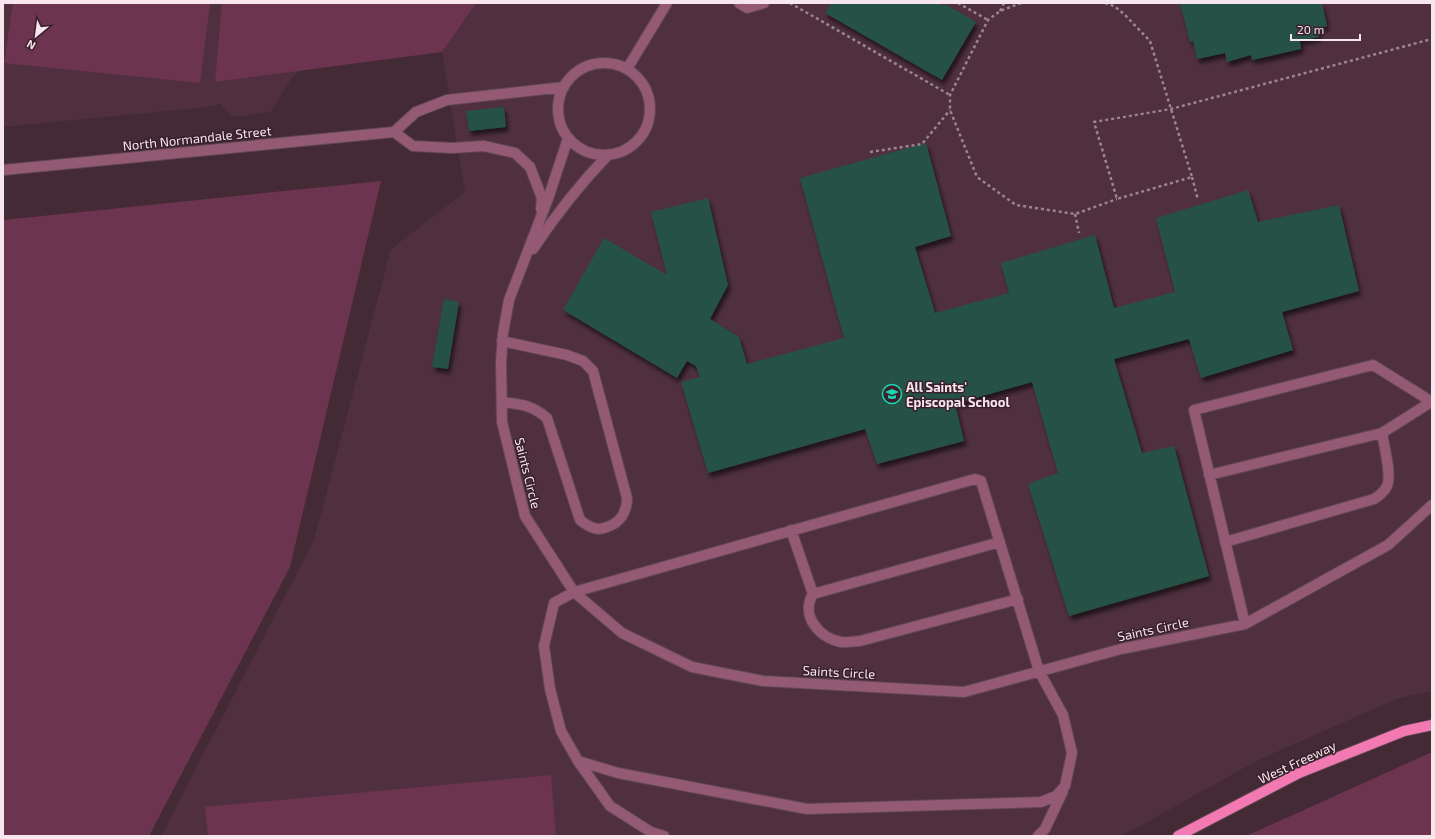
<svg xmlns="http://www.w3.org/2000/svg" width="1435" height="839" font-family="'Exo 2',sans-serif">
	<defs>
		<filter id="shadow"><feDropShadow dx="2.5" dy="4.5" stdDeviation="2" flood-color="#0009"/></filter>
	</defs>
	<rect width="100%" height="100%" fill="#432a35"/>
	<path fill="#50303e" d="M3 3H1432V691L1399 698 1258 760 1142 825 1120 836H161L314 540 391 249 465 192 442 52 309 64 292 77 271 112 232 117 220 104 207 107 3 127Z"/>
	<path fill="#6c344e" d="M13 3H210L200 83 4 63Z
		M222 3H476L442 52 215 82Z
		M381 181 290 567 149 836H3V220Z
		M1432 752V836H1246Z
		M551 775 556 836H208L205 807Z"/>
	<path fill="#265145" filter="url(#shadow)" d="M831 3H938L944 6 945 4 976 22 942 80 825 13Z
		M1180 3H1322L1327 26 1317 29 1319 37 1300 41 1301 49 1252 60 1251 55 1227 62 1225 53 1197 59 1193 41 1190 42Z
		M504 107 506 127 469 131 466 111Z
		M926 143 951 236 915 247 935 313 1009 293 1001 263 1095 235 1114 308 1175 292 1156 218 1248 190 1258 222 1339 205 1359 291 1282 312 1293 350 1201 378 1189 339 1114 359 1142 453 1174 446 1209 576 1069 616 1028 484 1058 473 1032 382 955 404 964 441 877 464 865 429 708 473 681 382 700 377 696 366 687 361 677 378 563 310 604 238 667 275 651 212 708 198 728 285 710 319 739 337 747 364 844 338 800 178Z
		M444 299 459 302 448 369 432 367Z"/>
	<g fill="none" stroke-linecap="round" stroke-linejoin="round">
		<defs>
			<path id="minor" d="M739 3 747 8 764 3
				M558 109a46 46 0 1 1 92 0a46 46 0 1 1-92 0Z
				M627 69 667 3
				M394 132 413 146 452 148 484 146 515 153 530 167 542 198 541 209
				M394 132 416 112 447 100 564 87
				M568 138 549 196 509 300 503 333 501 363 502 422 525 516 574 592 622 633 692 667 763 681 964 692 1121 649 1245 624 1388 545 1432 505
				M3 170 394 132
				M533 249C555 216 580 184 608 155
				M502 402C521 404 532 405 547 418L580 520C584 523 589 527 594 528 598 530 602 529 607 527 620 523 627 512 627 498L593 371 583 361 567 355 502 341
				M1209 475 1382 433 1431 402
				M791 530 813 594
				M1000 542 813 594C800 615 819 638 841 642 847 643 854 641 860 641L1018 599
				M1225 542 1374 499C1379 496 1384 492 1387 486 1392 475 1384 446 1382 433
				M1245 624 1194 410 1373 365 1432 402
				M578 761 618 773 807 809 1041 802 1056 796 1065 786 1072 753 1063 715 1039 671 981 481 975 479 574 592 554 603 544 646 550 689 561 731 578 761 610 806 651 832 664 836
				M1038 836 1045 829 1063 791"/>
			<path id="major" d="M1178 836 1299 773 1404 731 1432 725"/>
		</defs>
		<use href="#minor" stroke="#604852" stroke-width="12"/>
		<use href="#major" stroke="#604852" stroke-width="12"/>
		<path stroke="#9b868f" stroke-width="2.5" stroke-dasharray="3 3" stroke-linecap="butt" d="M790 3 950 95
			M958 3 988 20
			M1021 3 1000 11 988 20 950 95V110L977 177 1016 205 1075 214 1117 199
			M1105 3 1114 6 1124 14 1150 41 1192 177 1117 199 1094 122 1171 109 1432 39
			M1000 11 1004 3
			M870 152 922 144 950 110
			M1192 177 1198 200
			M1075 214 1079 233"/>
		<use href="#minor" stroke="#945973" stroke-width="10"/>
		<use href="#major" stroke="#f279b2" stroke-width="10"/>
	</g>
	<defs>
		<symbol id="school-ring" viewBox="-11 -11 22 22"><circle r="9.5" fill="#39202b" stroke="#1ed5b1" stroke-width="1.5"/><path d="M0-5L7-2L0 1L-7-2ZM-4 1L0 2.5L4 1V4Q0 6-4 4Z" fill="#1ed5b1"/></symbol>
	</defs>
	<g fill-rule="evenodd">
		<use href="#school-ring" x="881" y="383" width="22" height="22"/>
	</g>
	<g text-anchor="middle" dominant-baseline="central" stroke-width="3" stroke-linejoin="round" paint-order="stroke">
		<g font-size="13" fill="#f7e6ed" stroke="#39202b">
			<text transform="translate(197 138) rotate(-6)">North Normandale Street</text>
			<text transform="translate(528 473) rotate(76)">Saints Circle</text>
			<text transform="translate(1153 629) rotate(-12)">Saints Circle</text>
			<text transform="translate(839 672) rotate(3)">Saints Circle</text>
			<text transform="translate(1297 762) rotate(-25)">West Freeway</text>
		</g>
		<g font-size="13" font-weight="bold" fill="#f7e6ed" stroke="#39202b" text-anchor="start">
			<text x="906" y="387">All Saints'<tspan x="906" dy="15">Episcopal School</tspan></text>
		</g>
	</g>
	<rect width="1435" height="839" fill="none" stroke="#f7e6ed" stroke-width="8"/>
	<g transform="translate(36 36) rotate(209)" stroke="#39202b" stroke-width="3" paint-order="stroke">
	<path d="M0-3L7 15L0 10L-7 15Z" fill="#f7e6ed"/>
	<text y="-6" font-size="11" font-weight="bold" text-anchor="middle" fill="#f7e6ed">N</text>
	</g>
	<path d="M1291 34v6h69v-6" fill="none" stroke="#f7e6ed" stroke-width="2"/>
	<text x="1297" y="34" font-size="12" fill="#f7e6ed" stroke="#39202b" stroke-width="3" paint-order="stroke">20 m</text>
</svg>
